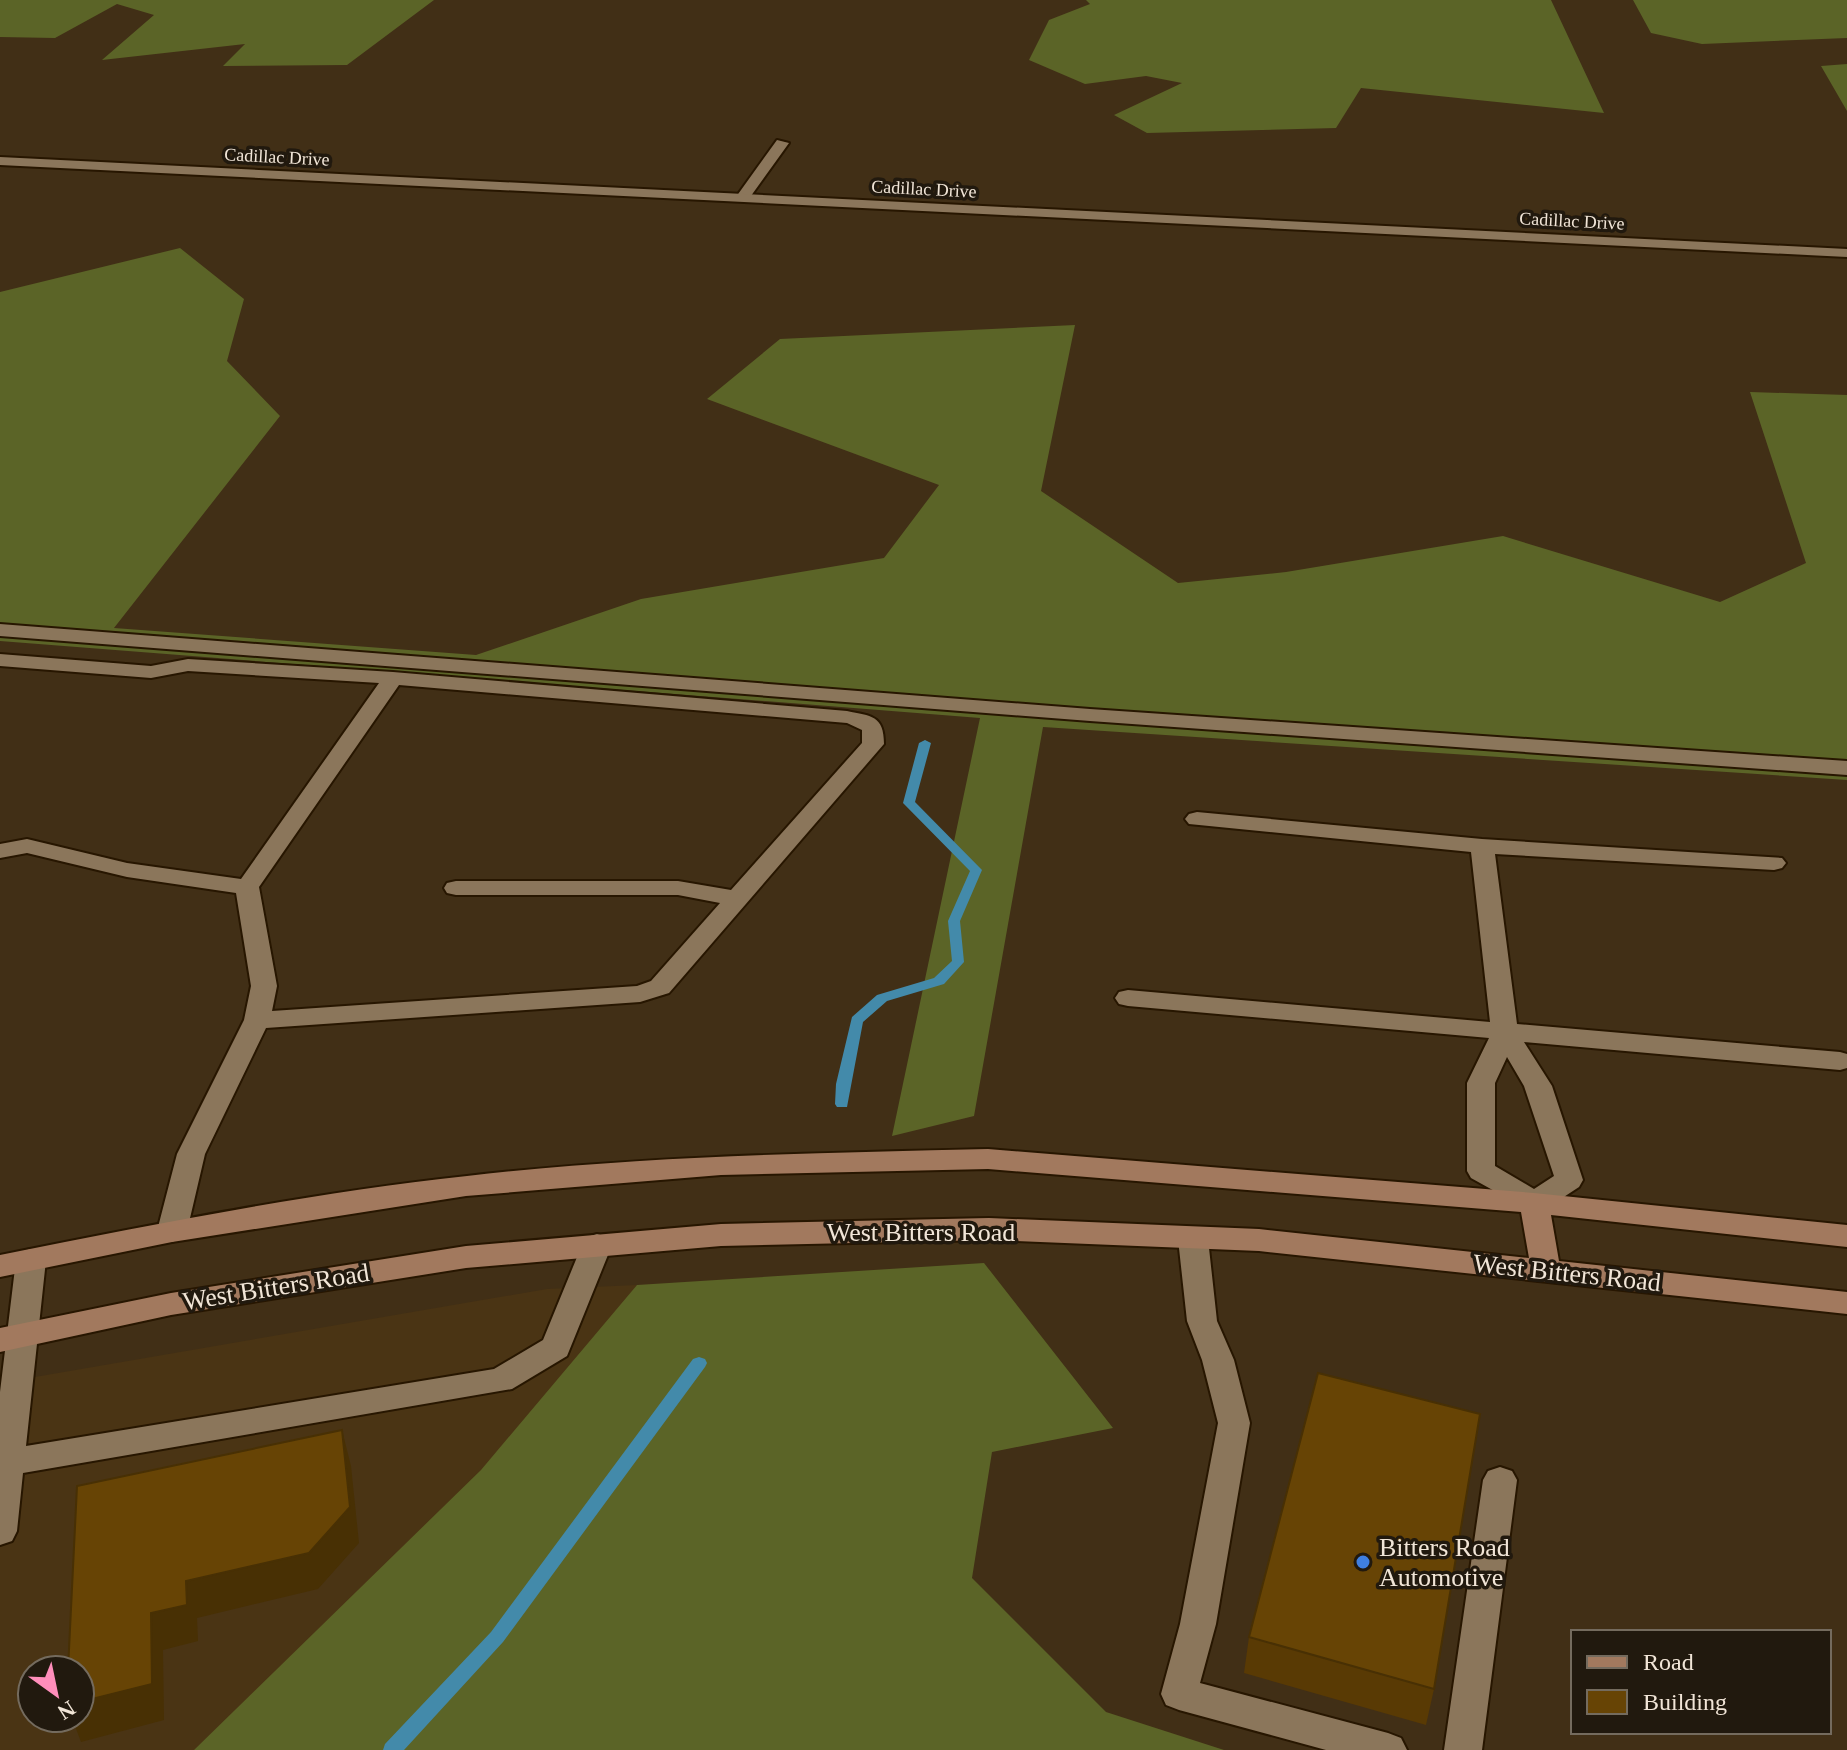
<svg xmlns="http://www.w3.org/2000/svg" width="1847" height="1750" font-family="'Times New Roman',serif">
	<rect width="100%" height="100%" fill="#412f16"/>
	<path fill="#4a3414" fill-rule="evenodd" d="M637 1285 309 1721 198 1750H0V1383L547 1289ZM32 1670H80V1718H32Z"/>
	<path fill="#5b6427" d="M0 0H434L347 65 223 66 245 44 102 60 154 15 117 4 55 38 0 37Z
		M1086 0H1551L1604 113 1361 88 1336 128 1147 133 1114 115 1182 83 1146 76 1085 84 1029 60 1049 20 1090 4Z
		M1633 0H1847V38L1702 44 1651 33Z
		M1847 64V111L1821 66Z
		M180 248 244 299 227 361 280 416 114 628 476 655 641 599 884 558 939 485 707 399 780 339 1075 325 1041 491 1178 583 1286 572 1503 536 1720 602 1806 563 1750 392 1847 395V780L1043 727 974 1116 892 1136 980 718 0 641V292Z
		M984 1263 1113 1428 992 1452 972 1578 1106 1712 1224 1750H194L481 1470 637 1285Z"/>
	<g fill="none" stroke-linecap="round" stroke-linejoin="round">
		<path fill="#438aaa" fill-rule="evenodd" d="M925 740 931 743 915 802 982 870 960 921 964 962 944 984 887 1001 863 1022 847 1107H837L835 1104 836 1084 852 1017 877 995 934 978 952 961 948 921 970 871 903 803 919 743Z
			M699 1357 705 1359 707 1363 705 1367 503 1642 404 1750H383L385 1744 491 1632 693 1359Z"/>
		<defs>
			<path id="service" d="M777 140 789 143 748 200H738L736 197Z
				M0 654 151 666 188 659 393 672 847 711C871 716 884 715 884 744L669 993 640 1002 266 1028 205 1154 187 1231 182 1238 172 1242 162 1238 157 1231 177 1154 244 1020 251 986 236 893 127 877 27 853 0 858V844L27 839 127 863 241 879 379 683 188 671 151 678 0 666ZM399 685 847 723 862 730V743L731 890 678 881H456L447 883 444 888 447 893 456 895H678L720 903 651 981 637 986 272 1011 277 986 259 887Z
				M1197 812 1482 839 1782 858 1786 863 1782 868 1774 870 1495 854 1517 1024 1840 1052 1847 1054V1068L1840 1070 1524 1042 1552 1086 1583 1180 1579 1187 1544 1210 1534 1213 1471 1178 1467 1171V1083L1489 1038 1128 1006 1119 1004 1115 998 1119 992 1128 990 1490 1022 1471 852 1189 824 1185 819 1189 814ZM1507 1057 1524 1086 1554 1176 1534 1189 1495 1166V1083Z
				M1193 1228 1203 1231 1208 1239 1217 1321 1234 1360 1250 1423 1216 1624 1200 1683 1388 1733 1401 1738 1407 1750H1326L1179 1710 1166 1705 1161 1694 1180 1624 1218 1423 1202 1360 1187 1321 1178 1239 1183 1231Z
				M597 1234 607 1237 612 1245 567 1356 512 1389 23 1473 17 1531 12 1541 0 1545V1392L16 1260 20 1252 31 1249 42 1252 46 1260 26 1446 494 1369 543 1340 582 1245 587 1237Z
				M1500 1467 1512 1471 1517 1480 1482 1750H1444L1483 1480 1488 1471Z"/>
			<path id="minor" d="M0 157 1847 249V257L0 165Z
				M0 624 1090 709 1847 761V775L1090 721 0 636Z"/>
			<path id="secondary" d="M988 1149 1534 1193 1847 1225V1247L1551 1215 1559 1261 1847 1292V1314L1259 1251 989 1240 721 1246 466 1268 171 1315 0 1352V1328L171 1293 466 1246 721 1224 989 1218 1259 1229 1529 1258 1521 1212 988 1169 721 1175 466 1196 172 1242 0 1277V1255C154 1224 310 1193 467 1176 640 1156 814 1153 988 1149Z"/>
		</defs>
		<use href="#service" stroke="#271600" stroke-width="4"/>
		<use href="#minor" stroke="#271600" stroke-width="4"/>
		<use href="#secondary" stroke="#271600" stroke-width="4"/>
		<use href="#service" fill="#8b765b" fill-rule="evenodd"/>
		<use href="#minor" fill="#8b765b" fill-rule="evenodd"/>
		<use href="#secondary" fill="#a2795e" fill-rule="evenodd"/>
	</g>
	<path fill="#593a04" d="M1249 1637 1434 1689 1426 1725 1244 1673Z"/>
	<path fill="#483004" d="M342 1430 351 1466 359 1543 318 1589 197 1618 198 1641 163 1650 164 1720 81 1742 72 1718H80V1702L151 1613Z"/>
	<path fill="#674405" stroke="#483004" stroke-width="2" d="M1318 1373 1480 1414 1434 1689 1249 1637Z
		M342 1430 350 1507 309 1553 186 1581 187 1605 151 1613 152 1684 80 1702V1670H68L77 1486Z"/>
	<circle fill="#3f7fe0" stroke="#21190e" stroke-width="3" cx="1363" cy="1562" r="8"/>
	<g text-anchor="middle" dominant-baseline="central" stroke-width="7" stroke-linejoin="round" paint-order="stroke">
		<g font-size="18" fill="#f1e5d7" stroke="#21190e">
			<text transform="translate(277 157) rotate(3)">Cadillac Drive</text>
			<text transform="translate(924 189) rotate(3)">Cadillac Drive</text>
			<text transform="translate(1572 221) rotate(3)">Cadillac Drive</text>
		</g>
		<g font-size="26" fill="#f1e5d7" stroke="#21190e">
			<text x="921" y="1232">West Bitters Road</text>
			<text transform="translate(1567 1273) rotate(6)">West Bitters Road</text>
			<text transform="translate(276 1287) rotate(-9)">West Bitters Road</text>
		</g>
		<g font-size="26" fill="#f1e5d7" stroke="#21190e" text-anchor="start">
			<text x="1379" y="1547">Bitters Road<tspan x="1379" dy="30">Automotive</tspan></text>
		</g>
	</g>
	<rect x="1571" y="1630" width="260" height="104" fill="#21190e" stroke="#746b5e" stroke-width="2"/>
	<rect x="1587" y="1656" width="40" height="12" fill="#a2795e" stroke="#746b5e" stroke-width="2"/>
	<text x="1643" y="1670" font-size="24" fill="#f1e5d7">Road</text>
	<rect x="1587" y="1690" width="40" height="24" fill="#674405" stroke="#746b5e" stroke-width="2"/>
	<text x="1643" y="1710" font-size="24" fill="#f1e5d7">Building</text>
	<g transform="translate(56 1694) rotate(147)"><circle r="38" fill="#21190e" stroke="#746b5e" stroke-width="2"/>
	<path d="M0-6L14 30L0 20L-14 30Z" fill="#ff8ebb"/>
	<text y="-12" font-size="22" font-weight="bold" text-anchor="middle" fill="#f1e5d7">N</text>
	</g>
</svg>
